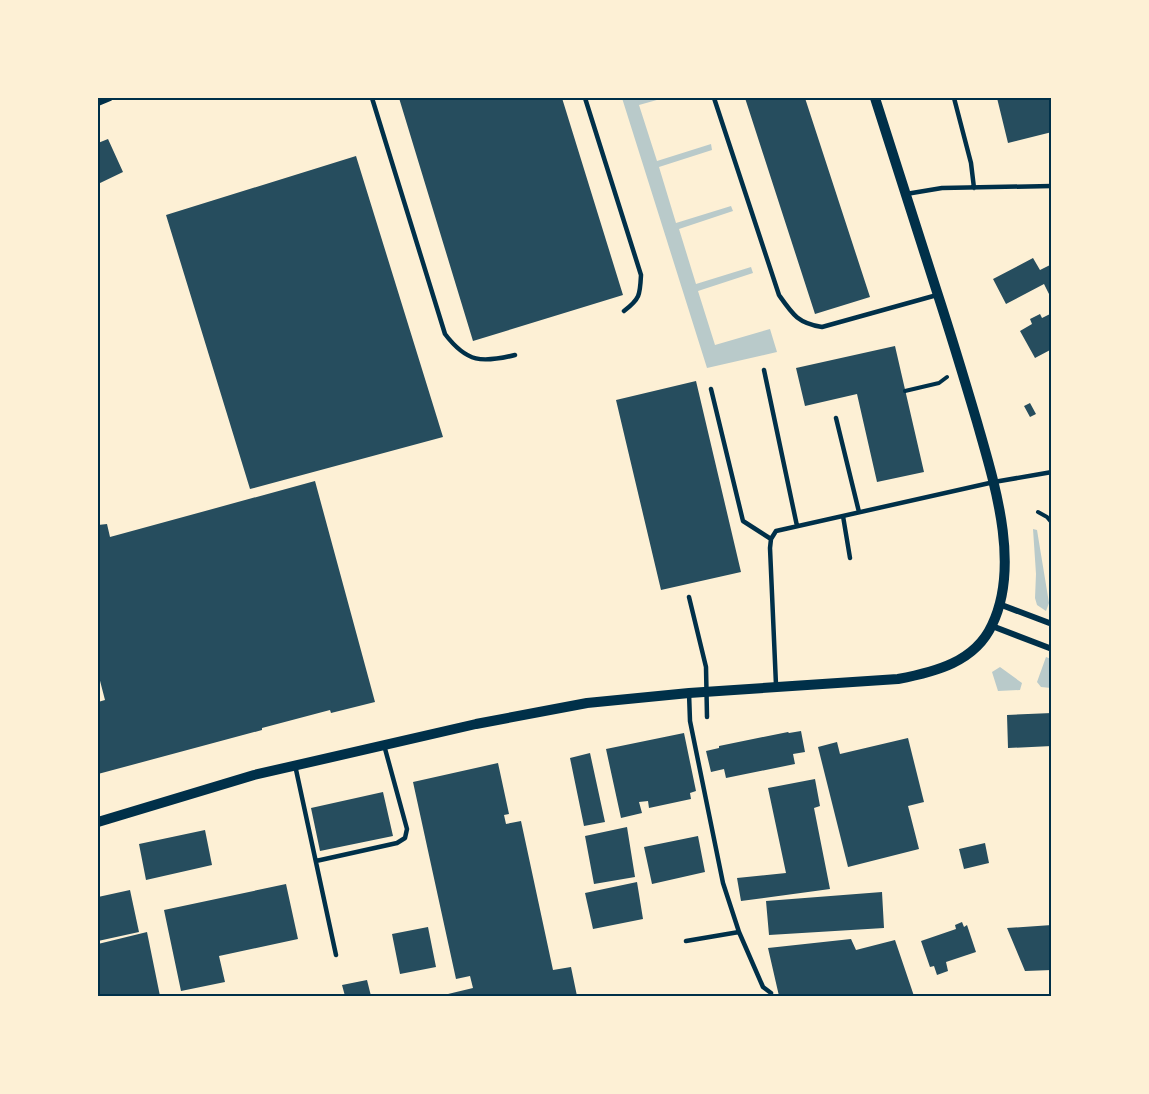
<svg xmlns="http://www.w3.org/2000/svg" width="1149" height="1094" font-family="'Work Sans',sans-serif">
	<rect width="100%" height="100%" fill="#fdf0d5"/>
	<path fill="#b9caca" d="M622 98H637L638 99 664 98 639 105 657 161 711 144 712 150 659 167 676 223 731 206 733 211 679 229 696 284 751 267 753 273 698 291 715 345 770 329 777 352 707 368Z
		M1033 529 1037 530 1049 603 1046 611 1037 605 1035 598 1036 574Z
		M1046 657 1051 659V688L1041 687 1037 682Z
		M1000 667 1022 683 1020 690 998 691 992 672Z"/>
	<path fill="#264d5e" d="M399 98H562L623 295 473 341Z
		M745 98H805L870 297 815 314Z
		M997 98H1052V132L1008 143Z
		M108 139 123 172 98 184V143Z
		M356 156 443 437 250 489 166 215Z
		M1033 258 1040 270 1052 264V295L1050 296 1044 284 1006 304 993 279Z
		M1052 313V349L1035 358 1020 331 1032 324 1030 319 1040 314 1042 318Z
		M895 346 924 472 877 482 857 394 805 406 796 368Z
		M696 381 741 572 661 590 616 400Z
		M1030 403 1036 414 1030 417 1024 406Z
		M315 481 375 702 331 713 330 710 262 728V730L98 774V702L105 700 98 673V525L107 524 110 537Z
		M1052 713V746L1008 748 1007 715Z
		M801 731 805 752 793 754 795 764 726 778 724 769 711 772 706 751 719 748V746L788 732 789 733Z
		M684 733 696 791 690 793 691 799 649 808 648 801 639 802 642 813 621 818 606 749Z
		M908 738 924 802 908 806 919 849 848 867 818 747 837 742 840 754Z
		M590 753 605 822 584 826 570 758Z
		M498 763 509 814 504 815 506 824 521 821 553 970 571 967 577 996H449L448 994 473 988 470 976 456 979 413 782Z
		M815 779 820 806 814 808 830 889 741 901 737 878 786 873 768 788Z
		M383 792 393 836 320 851 311 808Z
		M627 827 635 877 594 884 585 836Z
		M205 830 212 865 146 880 139 844Z
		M698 836 705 872 652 884 644 847Z
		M985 843 989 863 964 869 959 849Z
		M637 882 643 919 593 929 585 893Z
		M286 884 298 939 219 956 225 982 181 991 164 910Z
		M130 890 139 932 98 941V897Z
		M882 892 884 928 769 935 766 901Z
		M962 922 964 927 967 925 976 952 946 962 948 971 937 975 934 966 930 967 921 941 956 929 955 925Z
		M1052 925V970L1025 971 1007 928Z
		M428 927 436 967 400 974 392 934Z
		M147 932 160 996H98V944Z
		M851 939 856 950 895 940 914 996H779L768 948Z
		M367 980 371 996H345L342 985Z"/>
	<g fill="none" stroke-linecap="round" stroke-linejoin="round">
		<path stroke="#003049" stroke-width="4" d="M905 391 939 383 947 377
			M1038 512 1047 517 1052 523"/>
		<path stroke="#003049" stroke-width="4.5" d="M372 98 445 334C467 363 482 363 515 355
			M585 98 641 275C640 295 640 299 624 311
			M714 98 779 295C793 315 798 323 822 327L937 295
			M954 98 971 163 974 188
			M906 194 942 188 1052 186
			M764 370 797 526
			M711 389 743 521 771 539
			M836 418 859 512
			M843 516 850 558
			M689 597 706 667 707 717
			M776 685 770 548 771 539 776 531 994 482 1052 472
			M295 765 336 955
			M316 861 397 843 405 838 407 829 384 745
			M739 932 763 987 771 993
			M686 941 739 932 723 883 690 721 689 693"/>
		<path stroke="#003049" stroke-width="6" d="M98 103 110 98
			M999 604 1052 624
			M992 626 1052 649"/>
		<path stroke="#003049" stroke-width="10" d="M98 822 254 775 476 724 587 703 689 693 898 679C935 672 975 662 992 625 1021 565 994 482 977 422 964 378 951 335 937 292 916 227 896 162 875 98"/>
	</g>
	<rect width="1149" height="1094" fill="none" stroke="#fdf0d5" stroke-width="198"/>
	<rect x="99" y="99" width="951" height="896" fill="none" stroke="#003049" stroke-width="2"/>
</svg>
